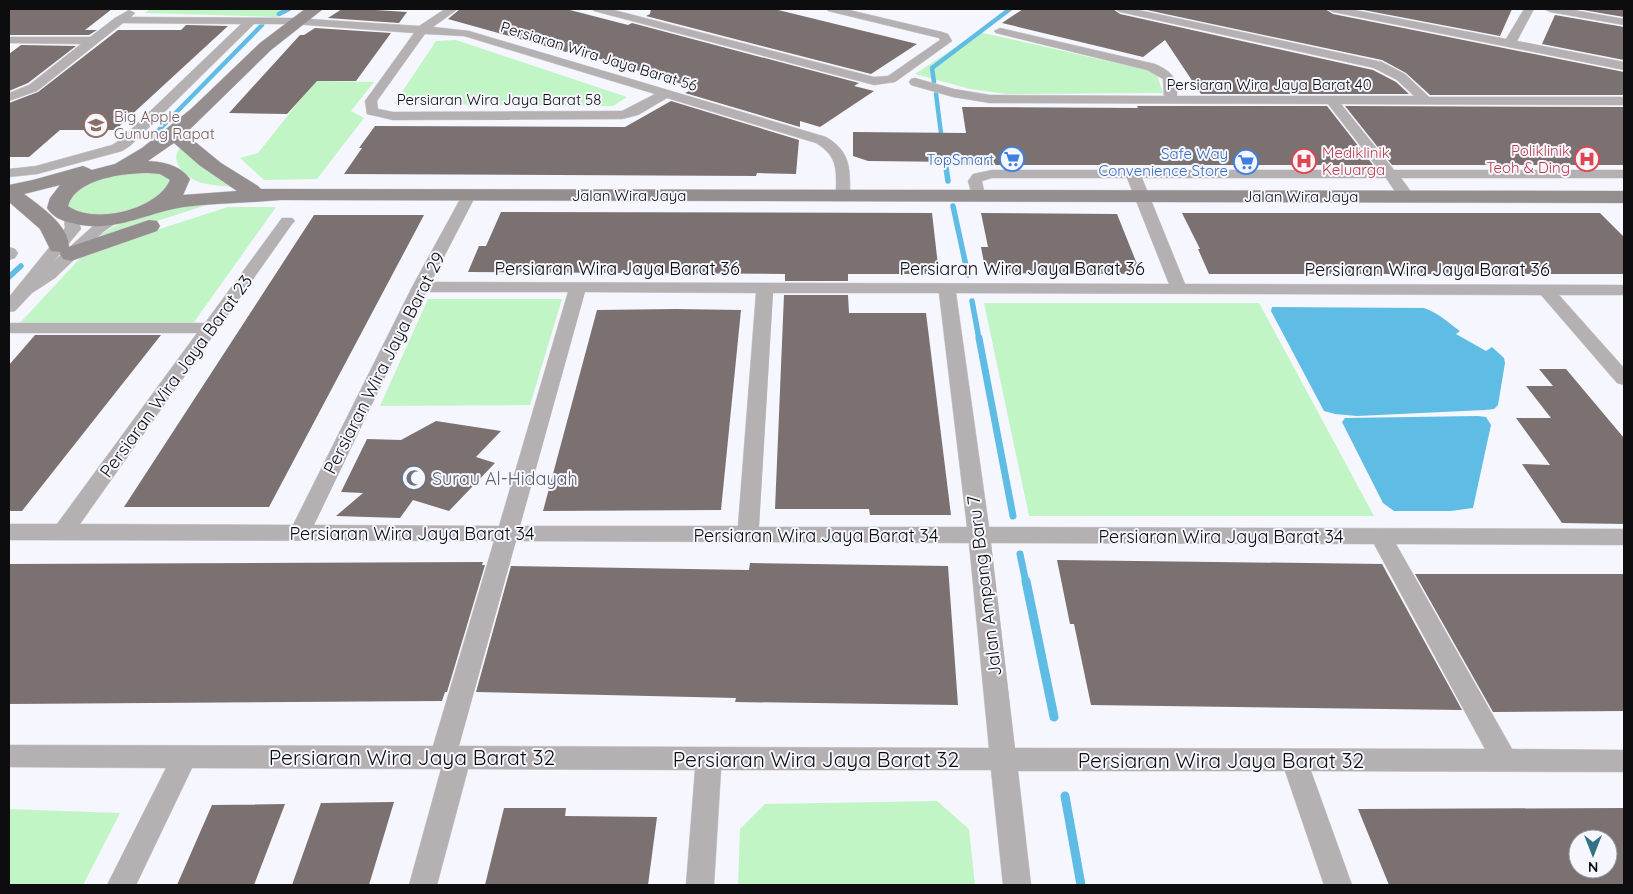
<svg xmlns="http://www.w3.org/2000/svg" width="1633" height="894" font-family="Quicksand,sans-serif">
	<rect width="100%" height="100%" fill="#f6f6fe"/>
	<path fill="#c1f5c5" d="M150 9H291L277 17 145 13Z
		M979 32 1156 72 1163 93 1007 94 970 89 915 74Z
		M456 40 627 97 613 106 394 104 436 41Z
		M315 81 374 82 351 111 364 118 317 179 264 180 240 158 258 153Z
		M181 147 238 187C226 186 214 186 202 183 187 179 167 161 181 147Z
		M142 170 167 175 174 183 143 208 94 216 71 209 68 205V200L77 190 95 180Z
		M219 201 89 243C107 226 147 212 172 207 187 203 203 203 219 201Z
		M228 207H276L192 325H18L85 253Z
		M428 299H562L530 405 380 406Z
		M984 303H1259L1374 516H1029Z
		M937 801 969 829 975 885H738L740 829 765 804Z
		M9 809 120 813 83 885H9Z"/>
	<path fill="#5fbde5" d="M1272 307 1424 308C1440 314 1446 321 1460 331L1456 334 1486 351 1492 347 1504 358 1505 363 1498 405 1494 409 1485 410 1357 416 1335 414 1324 411 1271 311Z
		M1478 416 1486 417 1491 425 1473 508 1451 511H1394L1383 503 1342 422 1345 418Z"/>
	<g fill="none" stroke-linecap="round" stroke-linejoin="round">
		<path stroke="#5fbde5" stroke-width="4.5" d="M279 14 289 9
			M934 82 932 68 1010 9
			M936 94 942 141
			M153 136 262 25"/>
		<path stroke="#5fbde5" stroke-width="5.5" d="M944 154 948 181
			M953 206 968 275
			M9 277 21 266
			M972 301 979 339"/>
		<path stroke="#5fbde5" stroke-width="7" d="M979 338 1013 516
			M1020 554 1026 583"/>
		<path stroke="#5fbde5" stroke-width="9" d="M1026 581 1054 717
			M1065 796 1081 885"/>
	</g>
	<path fill="#7b7170" fill-rule="evenodd" d="M9 9H112L85 30H97L89 35H9Z
		M342 9H360L407 12 399 23 328 18Z
		M460 9H566L628 25 632 23 859 83 854 86 874 91 820 127 800 121V127L685 93 695 88 570 50 566 52 448 19Z
		M651 9H774L917 44 871 74 646 16 650 14Z
		M1023 9H1113L1120 14 1373 70 1396 82 1409 94H1201L1165 40 1143 57 1002 23Z
		M1142 9H1325L1333 14 1624 72V95H1430L1406 73 1382 60Z
		M1358 9H1512L1500 36Z
		M1577 9H1624V17Z
		M1555 15 1624 27V60L1542 44Z
		M186 25 228 26 115 130H60L29 157H9V103L38 92 118 30H181Z
		M315 28 391 33 356 81H317L287 114 229 113 300 35H304Z
		M21 45 76 46 28 83 9 91V54Z
		M671 101 799 140 796 174 757 173 756 176 344 174 362 148H359L375 126 625 127Z
		M1137 106H1327L1373 165H960L959 162 868 161 853 156V132L966 133 962 107 1138 108Z
		M1345 106 1624 107V165H1392Z
		M501 212 932 213 939 274H848V281H785V274L468 272 479 246H486Z
		M981 213 1117 214 1141 274 986 273 981 247H988Z
		M1182 213H1600L1624 237V274H1209L1198 249H1200Z
		M314 215H424L269 507H124Z
		M784 295H848L849 313H926L951 515H870L869 509H775Z
		M676 309 741 310 721 510 543 511 597 310Z
		M35 335H161L22 511H9V365Z
		M1539 369H1566L1624 438V524L1562 523 1522 464 1550 465 1516 418H1551L1526 386H1553Z
		M436 421 501 431 476 457 495 463 449 511 413 500 400 518 336 516 363 493 341 492 367 439 401 440Z
		M1057 560 1382 564 1462 710 1091 705 1074 624H1070Z
		M483 562 482 565H485L447 692H445L442 701 9 704V564Z
		M750 563 948 566 958 705 735 702 736 698 476 692 511 566 749 570Z
		M1415 574H1624V711L1493 712Z
		M394 802 369 885H292L321 803Z
		M285 804 254 885H177L212 805Z
		M504 808H566L565 816 657 817 648 885H485Z
		M1624 808V885H1389L1358 809ZM1578 839H1608V869H1578Z"/>
	<g fill="none" stroke-linecap="round" stroke-linejoin="round">
		<defs>
			<path id="street" d="M445 9H458L433 27 469 31 826 137C851 152 850 168 850 195L848 198H838L836 195C836 171 839 157 816 143L667 98 638 115 622 119 393 120 367 114 365 101 414 33 293 24H254L130 146 122 151 37 174 9 177V169L36 166 112 145 120 140 241 24 123 23 37 91 9 101V93L29 85 81 44 9 43V37H90L115 18 129 10 135 13 131 17 293 18 419 26ZM425 34 464 36 655 94 622 111 393 112 378 109 377 101Z
				M592 9H610L874 77 888 76 940 40 939 38 828 11 827 9H845L942 32 948 34 952 41 895 82 874 85 594 11Z
				M1115 9H1134L1382 62 1405 74 1429 97H1624V105L1341 104 1394 170H1624V178H1401L1415 197 1413 200C1400 203 1393 188 1386 178H1142L1185 284 1624 285V295H1559L1624 368V385L1617 383 1541 295 956 293 989 527 1624 529V545L1396 544 1512 749 1624 750V772L1311 771 1352 885H1324L1285 771H1018L1031 885H1003L991 770H721L714 885H686L695 770 468 769 437 885H409L441 769 192 768 136 885H107L166 768 9 767V745L433 746 494 541 9 540V524H57L197 333H9V323H205L282 218H292L295 221 292 224 80 524 293 525 412 287 464 192H474L476 195 431 282 1169 284 1127 178H992L982 181 985 196 983 199H973L968 181 973 174 992 170H1379L1328 104 990 103 953 97 911 85 909 82 911 79 915 78 954 89 990 95 1164 96 1163 79 1147 70 996 33 994 31 1000 28 1155 64C1171 71 1178 78 1177 96H1414L1397 80 1374 68 1120 12ZM426 292H568L499 526 314 525ZM585 292 756 293 738 526H520ZM773 293H939L967 527H759ZM516 541 969 543 989 748 459 746ZM991 543 1374 544 1485 749 1015 748Z
				M1327 9H1349L1506 39 1524 9H1534L1517 41 1624 62V70L1333 12Z
				M1544 9H1568L1624 19V25L1550 12Z
				M72 213 77 215 81 229 54 261 93 226 114 214 119 216 122 219 103 232 55 278 32 293 15 311 9 312V297L65 228 64 218 67 215Z
				M9 247 15 249 18 253 15 258 9 260Z"/>
			<path id="secondary" d="M305 9H323L271 50 184 135 188 136 221 163 258 186 261 189 1624 191V203L280 200C248 203 216 203 184 207 144 213 115 234 72 223 62 221 53 217 47 208L50 198 60 185 24 194C40 206 69 225 69 247L149 220 157 221 160 226 157 231 71 261 63 259 60 254 61 252 51 251 40 229 9 202V185L33 180 83 166 92 170 115 164 142 148 191 109 260 43ZM174 143 199 165 237 191 183 195 190 179C180 165 164 162 148 161ZM149 173 160 174 170 180C157 210 94 225 68 206 76 178 125 173 149 173Z"/>
		</defs>
		<use href="#street" stroke="#d1d1d8" stroke-width="1"/>
		<use href="#secondary" stroke="#d1d1d8" stroke-width="1"/>
		<use href="#street" fill="#b5b0b1" fill-rule="evenodd"/>
		<use href="#secondary" fill="#958e8f" fill-rule="evenodd"/>
	</g>
	<defs>
		<symbol id="school-ring" viewBox="-11 -11 22 22"><circle r="9.5" fill="#f6f6fe" stroke="#8d6e63" stroke-width="1.5"/><path d="M0-5L7-2L0 1L-7-2ZM-4 1L0 2.5L4 1V4Q0 6-4 4Z" fill="#8d6e63"/></symbol>
		<symbol id="supermarket-ring" viewBox="-11 -11 22 22"><circle r="9.5" fill="#f6f6fe" stroke="#3f7fe0" stroke-width="1.5"/><path d="M-6-5.5h2.5l.6 2H6L4.5 2H-2.5L-4.4-4H-6ZM-1.5 3.2a1.3 1.3 0 1 0 .1 0ZM3 3.2a1.3 1.3 0 1 0 .1 0Z" fill="#3f7fe0"/></symbol>
		<symbol id="hospital-ring" viewBox="-11 -11 22 22"><circle r="9.5" fill="#f6f6fe" stroke="#e0444e" stroke-width="1.5"/><path d="M-5-5h3v3.5h4V-5h3V5h-3V1.5h-4V5h-3Z" fill="#e0444e"/></symbol>
		<symbol id="mosque-ring" viewBox="-11 -11 22 22"><circle r="9.5" fill="#f6f6fe" stroke="#6b7280" stroke-width="1.5"/><path d="M3.5-4.9A6 6 0 1 0 3.5 4.9A5 5 0 1 1 3.5-4.9Z" fill="#6b7280"/></symbol>
	</defs>
	<g fill-rule="evenodd">
		<use href="#school-ring" x="82" y="111" width="28" height="28"/>
		<use href="#supermarket-ring" x="998" y="145" width="28" height="28"/>
		<use href="#hospital-ring" x="1573" y="145" width="28" height="28"/>
		<use href="#hospital-ring" x="1290" y="147" width="28" height="28"/>
		<use href="#supermarket-ring" x="1232" y="148" width="28" height="28"/>
		<use href="#mosque-ring" x="400" y="464" width="28" height="28"/>
	</g>
	<g text-anchor="middle" dominant-baseline="central" stroke-width="4" stroke-linejoin="round" paint-order="stroke">
		<g font-size="15" fill="#0d0d10" stroke="#f6f6fe">
			<text transform="translate(599 56) rotate(17)">Persiaran Wira Jaya Barat 56</text>
			<text x="1269" y="84">Persiaran Wira Jaya Barat 40</text>
			<text x="499" y="99">Persiaran Wira Jaya Barat 58</text>
			<text x="629" y="195">Jalan Wira Jaya</text>
			<text x="1301" y="196">Jalan Wira Jaya</text>
		</g>
		<g font-size="15" fill="#785e54" stroke="#f6f6fe" text-anchor="start">
			<text x="114" y="116">Big Apple<tspan x="114" dy="17">Gunung Rapat</tspan></text>
		</g>
		<g font-size="15" fill="#be3a42" stroke="#f6f6fe" text-anchor="end">
			<text x="1570" y="150">Poliklinik<tspan x="1570" dy="17">Teoh &amp; Ding</tspan></text>
			<text x="1322" y="152" text-anchor="start">Mediklinik<tspan x="1322" dy="17">Keluarga</tspan></text>
		</g>
		<g font-size="15" fill="#366cbe" stroke="#f6f6fe" text-anchor="end">
			<text x="1228" y="153">Safe Way<tspan x="1228" dy="17">Convenience Store</tspan></text>
			<text x="994" y="159">TopSmart</text>
		</g>
		<g font-size="18" fill="#0d0d10" stroke="#f6f6fe">
			<text x="617" y="268">Persiaran Wira Jaya Barat 36</text>
			<text x="1022" y="268">Persiaran Wira Jaya Barat 36</text>
			<text x="1427" y="269">Persiaran Wira Jaya Barat 36</text>
			<text transform="translate(384 363) rotate(-63)">Persiaran Wira Jaya Barat 29</text>
			<text transform="translate(176 376) rotate(-54)">Persiaran Wira Jaya Barat 23</text>
			<text x="412" y="533">Persiaran Wira Jaya Barat 34</text>
			<text x="816" y="535">Persiaran Wira Jaya Barat 34</text>
			<text x="1221" y="536">Persiaran Wira Jaya Barat 34</text>
			<text transform="translate(984 586) rotate(-97)">Jalan Ampang Baru 7</text>
		</g>
		<g font-size="18" fill="#5b616d" stroke="#f6f6fe" text-anchor="start">
			<text x="432" y="478">Surau Al-Hidayah</text>
		</g>
		<g font-size="21" fill="#0d0d10" stroke="#f6f6fe">
			<text x="412" y="757">Persiaran Wira Jaya Barat 32</text>
			<text x="816" y="759">Persiaran Wira Jaya Barat 32</text>
			<text x="1221" y="760">Persiaran Wira Jaya Barat 32</text>
		</g>
	</g>
	<rect width="1633" height="894" fill="none" stroke="#0d0d10" stroke-width="20"/>
	<g transform="translate(1593 854) rotate(180)"><circle r="24" fill="#f6f6fe" stroke="#99999f"/>
	<path d="M0-4L9 19L0 12L-9 19Z" fill="#347087"/>
	<text y="-8" font-size="14" font-weight="bold" text-anchor="middle" fill="#0d0d10">N</text>
	</g>
</svg>
